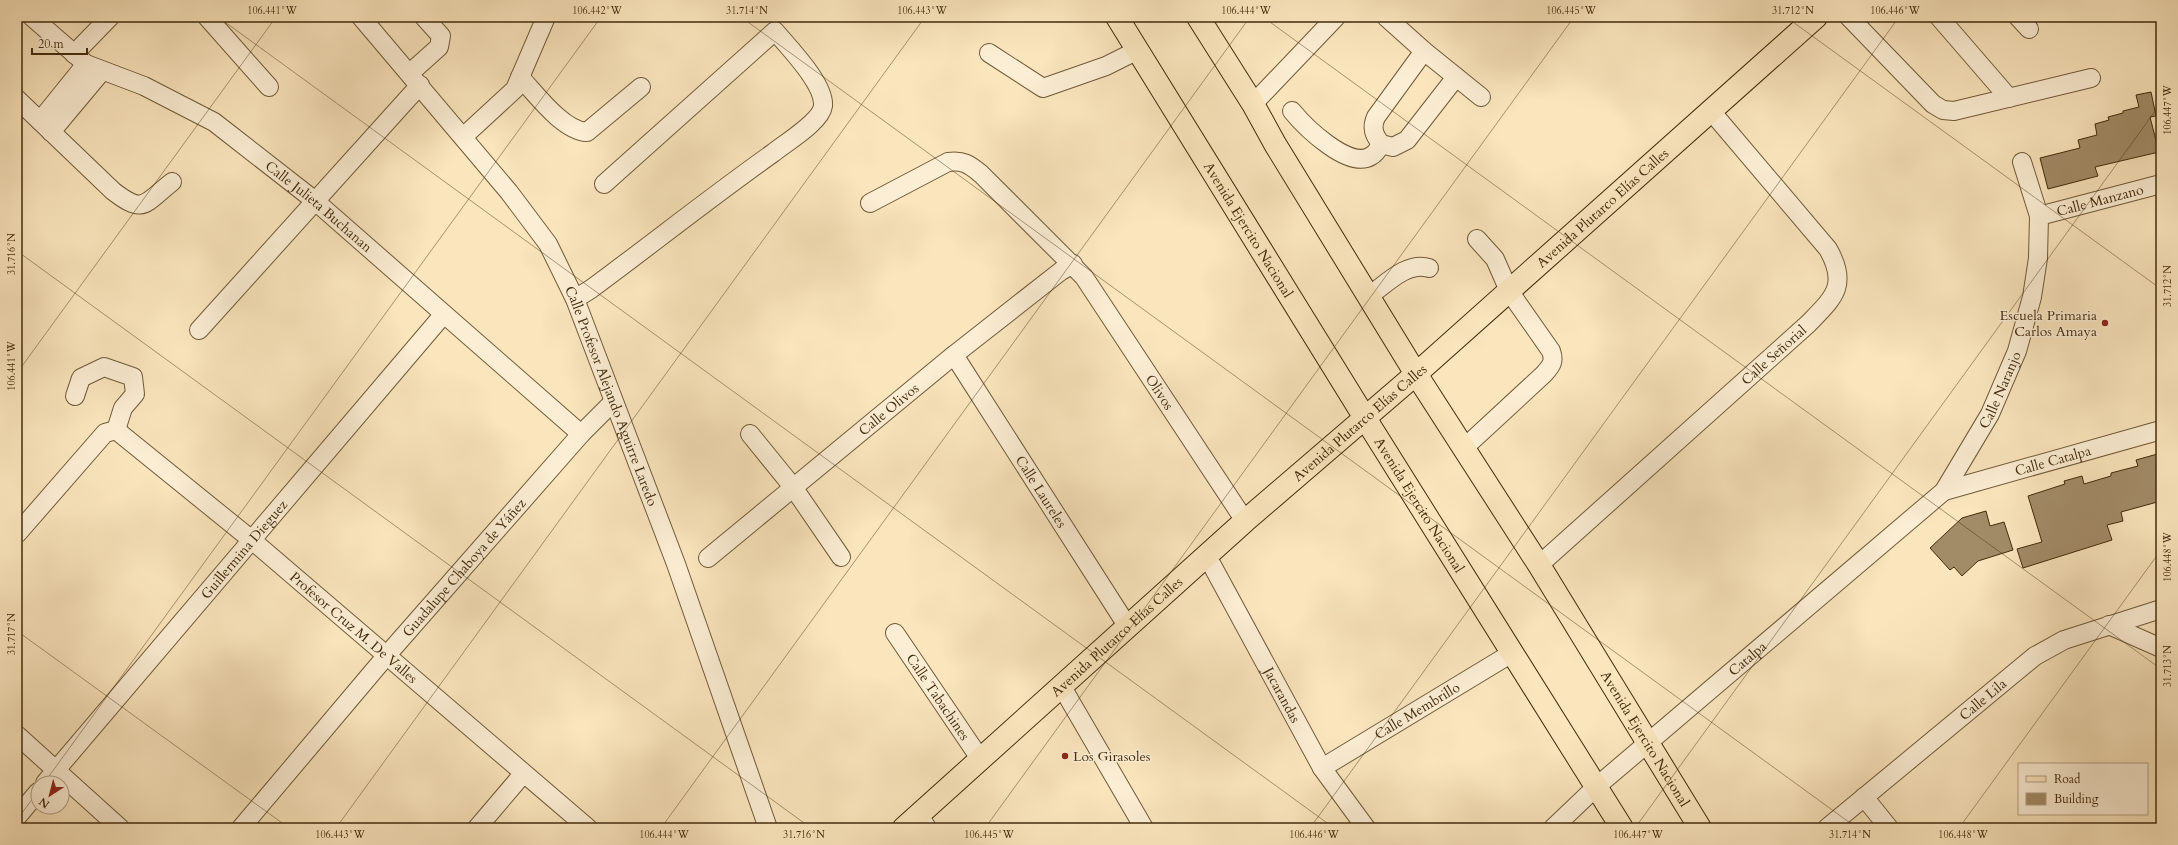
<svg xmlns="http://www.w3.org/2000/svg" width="2178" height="845" font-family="Cardo,serif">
	<rect width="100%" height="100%" fill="#fae5bd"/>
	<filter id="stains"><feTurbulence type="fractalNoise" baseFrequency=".005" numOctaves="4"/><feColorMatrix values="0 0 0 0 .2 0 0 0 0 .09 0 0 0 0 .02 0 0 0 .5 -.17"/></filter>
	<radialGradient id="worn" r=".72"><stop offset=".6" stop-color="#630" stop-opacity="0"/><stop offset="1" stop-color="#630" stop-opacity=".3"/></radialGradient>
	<path fill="#a28c68" stroke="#422b0c" d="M2151 92 2156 116 2150 117 2159 152 2095 167 2098 176 2048 189 2040 158 2080 148 2078 140 2097 135 2095 124 2109 120 2108 117 2123 113V111L2139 107 2136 95Z
		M2161 453V501L2121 512 2123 521 2107 525 2112 540 2023 568 2017 549 2042 542 2028 496 2065 484 2064 481 2082 476 2084 484 2111 476V473L2138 466 2136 460Z
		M1986 511 1990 526 2004 522 2013 550 1978 561 1962 576 1954 567 1950 570 1930 548 1962 518Z"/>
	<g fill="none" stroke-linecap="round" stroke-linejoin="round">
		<defs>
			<g id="minor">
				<path id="s1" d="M32 17 86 64 144 86 214 122 314 200 581 434"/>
				<path d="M207 17 269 87"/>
				<path id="s2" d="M361 17 509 192 548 244 575 299 676 564 768 828"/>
				<path d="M1386 17 1424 51 1481 97"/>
				<path d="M1849 17 1933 104 1943 110 1954 111 2091 78"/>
				<path d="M1939 17 2009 98"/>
				<path d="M2018 17 2029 29"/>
				<path d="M1424 51 1376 117C1371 128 1374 135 1381 144L1393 147 1407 140 1456 77"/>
				<path d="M989 53 1043 88 1106 66 1138 50"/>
				<path d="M74 54 110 17"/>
				<path d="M410 73 439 47 441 36 424 17"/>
				<path d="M520 77C536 94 563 131 587 132L641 87"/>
				<path d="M17 99 113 191C144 215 144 204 172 182"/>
				<path d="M1253 104 1336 17"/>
				<path d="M1292 111C1305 127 1349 170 1371 156 1375 154 1379 148 1381 144"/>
				<path d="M40 121 86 64"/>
				<path d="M51 132 102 71"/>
				<path d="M463 137 515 89 546 17"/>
				<path id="s3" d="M870 203 948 162C963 160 969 164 981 174L1084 277 1245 521"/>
				<path id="s4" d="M2039 216 2161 184"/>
				<path d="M1369 296C1386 284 1407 261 1429 268"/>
				<path d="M575 299 591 289C652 244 711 197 773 153 785 143 821 122 823 106 825 84 789 48 775 31L604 184"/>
				<path d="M199 330 420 85"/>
				<path id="s5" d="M954 355 1128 627"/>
				<path d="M75 396 81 378 104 367 133 377 135 394 123 408 116 430"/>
				<path id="s6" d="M116 430 253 541 588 828"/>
				<path d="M750 434 793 487 841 557"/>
				<path d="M1464 448 1544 374C1551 366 1555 362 1551 351L1509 291 1495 259 1477 239"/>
				<path id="s7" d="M1944 491 2161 430"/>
				<path d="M17 534 105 433 116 430"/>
				<path id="s8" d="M1207 556 1322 768 1366 828"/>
				<path id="s9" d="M708 558 954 355 1061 271 1073 264"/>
				<path id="s10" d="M1539 565 1808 324C1833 298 1849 286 1828 249L1711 111"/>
				<path d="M2109 625 2161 648"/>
				<path id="s11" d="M895 633 981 760"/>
				<path d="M1062 687 1144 828"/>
				<path d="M17 735 120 828"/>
				<path id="s12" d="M1322 768 1512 653"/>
				<path id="s13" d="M45 783 443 315"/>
				<path d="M1864 797 1889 828"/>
				<path d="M919 815 927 828"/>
				<path d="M17 817 38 792"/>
				<path id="s14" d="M241 828 387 655 581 434 613 402"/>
				<path d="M477 828 523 774"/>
				<path id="s15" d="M1553 828 1596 787 1944 491 1990 414 2017 351 2032 297 2038 258 2039 216 2022 162"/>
				<path id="s16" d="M1827 828 2035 656 2064 640 2161 609"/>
			</g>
			<g id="major">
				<path id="s17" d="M1117 17 1365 418 1622 828"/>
				<path id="s18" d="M1198 17 1253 104 1275 144 1416 374 1539 565 1700 828"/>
				<path id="s19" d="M904 828 1245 521 1416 374 1816 17"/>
			</g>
		</defs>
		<use href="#minor" stroke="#705a38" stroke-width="20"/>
		<use href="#major" stroke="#422b0c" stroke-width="24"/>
		<use href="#minor" stroke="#fceed4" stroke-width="18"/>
		<use href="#major" stroke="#fae5bd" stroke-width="22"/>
	</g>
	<path fill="none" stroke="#422b0c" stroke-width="1" stroke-opacity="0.45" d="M218 17 1334 828M741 17 1857 828M1263 17 2161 669M1786 17 2161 289M17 251 811 828M17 373 276 17M17 631 289 828M44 783 601 17M17 820 38 791M336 828 925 17M661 828 1250 17M985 828 1574 17M1310 828 1899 17M1635 828 2161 103M1959 828 2161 550"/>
	<g fill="#8f2418" stroke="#fceed4" stroke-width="1.5">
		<circle cx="2105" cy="323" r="4"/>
		<circle cx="1065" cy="756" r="4"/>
	</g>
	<g text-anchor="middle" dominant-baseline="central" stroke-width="3" stroke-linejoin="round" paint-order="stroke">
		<g font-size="14" fill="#422b0c" stroke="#fceed4">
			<text stroke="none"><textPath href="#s4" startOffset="63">Calle Manzano</textPath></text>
			<text stroke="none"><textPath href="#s1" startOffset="347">Calle Julieta Buchanan</textPath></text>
			<text stroke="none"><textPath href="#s19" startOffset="934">Avenida Plutarco Elías Calles</textPath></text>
			<text stroke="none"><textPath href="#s17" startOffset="250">Avenida Ejercito Nacional</textPath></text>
			<text stroke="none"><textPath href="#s10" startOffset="315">Calle Señorial</textPath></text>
			<text stroke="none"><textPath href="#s15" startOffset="632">Calle Naranjo</textPath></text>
			<text stroke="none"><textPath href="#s3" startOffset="408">Olivos</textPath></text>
			<text stroke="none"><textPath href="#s2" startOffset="459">Calle Profesor Alejando Aguirre Laredo</textPath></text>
			<text stroke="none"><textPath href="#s9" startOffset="234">Calle Olivos</textPath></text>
			<text stroke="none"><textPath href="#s19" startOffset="610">Avenida Plutarco Elías Calles</textPath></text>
			<text stroke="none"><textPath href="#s7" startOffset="113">Calle Catalpa</textPath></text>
			<text stroke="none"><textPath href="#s5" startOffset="162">Calle Laureles</textPath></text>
			<text stroke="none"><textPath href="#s17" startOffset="574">Avenida Ejercito Nacional</textPath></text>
			<text stroke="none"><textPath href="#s13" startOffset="307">Guillermina Dieguez</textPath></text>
			<text stroke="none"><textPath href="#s14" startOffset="343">Guadalupe Chaboya de Yáñez</textPath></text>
			<text stroke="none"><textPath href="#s6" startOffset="309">Profesor Cruz M. De Valles</textPath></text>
			<text stroke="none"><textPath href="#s19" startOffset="286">Avenida Plutarco Elías Calles</textPath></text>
			<text stroke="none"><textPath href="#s15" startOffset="258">Catalpa</textPath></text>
			<text stroke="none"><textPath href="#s8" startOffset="158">Jacarandas</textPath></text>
			<text stroke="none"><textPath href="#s11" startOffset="77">Calle Tabachines</textPath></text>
			<text stroke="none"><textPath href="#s16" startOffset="202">Calle Lila</textPath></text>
			<text stroke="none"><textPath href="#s12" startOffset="111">Calle Membrillo</textPath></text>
			<text stroke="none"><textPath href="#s18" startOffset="849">Avenida Ejercito Nacional</textPath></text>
		</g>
		<g font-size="14" fill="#422b0c" stroke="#fceed4" text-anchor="end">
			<text x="2097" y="315">Escuela Primaria<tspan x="2097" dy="16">Carlos Amaya</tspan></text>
			<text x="1073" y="756" text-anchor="start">Los Girasoles</text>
		</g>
	</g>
	<rect width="2178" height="845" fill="none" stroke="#fae5bd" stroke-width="44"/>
	<rect x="2018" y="763" width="130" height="52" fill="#fceed4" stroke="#b2a084"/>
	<rect x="2026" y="776" width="20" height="6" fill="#fae5bd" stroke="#b2a084"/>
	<text x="2054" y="783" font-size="12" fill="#422b0c">Road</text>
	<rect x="2026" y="793" width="20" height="12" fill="#a28c68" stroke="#b2a084"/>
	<text x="2054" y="803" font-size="12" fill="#422b0c">Building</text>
	<g transform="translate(50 795) rotate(216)"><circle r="19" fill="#fceed4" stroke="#b2a084"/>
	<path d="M0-3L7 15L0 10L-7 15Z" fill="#8f2418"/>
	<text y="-6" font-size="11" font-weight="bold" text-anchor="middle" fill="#422b0c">N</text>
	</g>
	<path d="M32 48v6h55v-6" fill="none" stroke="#422b0c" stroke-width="2"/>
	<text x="38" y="48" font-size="12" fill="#422b0c" stroke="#fceed4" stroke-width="3" paint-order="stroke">20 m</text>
	<rect x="22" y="22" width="2134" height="801" fill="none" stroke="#422b0c" stroke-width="1.5"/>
	<g font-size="10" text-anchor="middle" fill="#422b0c">
		<text x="272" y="14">106.441°W</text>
		<text x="597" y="14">106.442°W</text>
		<text x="747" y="14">31.714°N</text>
		<text x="922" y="14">106.443°W</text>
		<text x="1246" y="14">106.444°W</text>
		<text x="1571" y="14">106.445°W</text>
		<text x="1793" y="14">31.712°N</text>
		<text x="1895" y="14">106.446°W</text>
		<text transform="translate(2167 110) rotate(-90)" y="4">106.447°W</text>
		<text transform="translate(11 254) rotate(-90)" y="4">31.716°N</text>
		<text transform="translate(2167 286) rotate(-90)" y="4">31.712°N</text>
		<text transform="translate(11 366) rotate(-90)" y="4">106.441°W</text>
		<text transform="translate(2167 557) rotate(-90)" y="4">106.448°W</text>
		<text transform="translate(11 634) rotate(-90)" y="4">31.717°N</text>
		<text transform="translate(2167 666) rotate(-90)" y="4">31.713°N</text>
		<text x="340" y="838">106.443°W</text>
		<text x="664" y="838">106.444°W</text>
		<text x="804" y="838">31.716°N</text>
		<text x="989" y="838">106.445°W</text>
		<text x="1314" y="838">106.446°W</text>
		<text x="1638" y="838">106.447°W</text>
		<text x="1850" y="838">31.714°N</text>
		<text x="1963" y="838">106.448°W</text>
	</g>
	<rect width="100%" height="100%" filter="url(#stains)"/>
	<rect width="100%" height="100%" fill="url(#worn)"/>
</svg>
